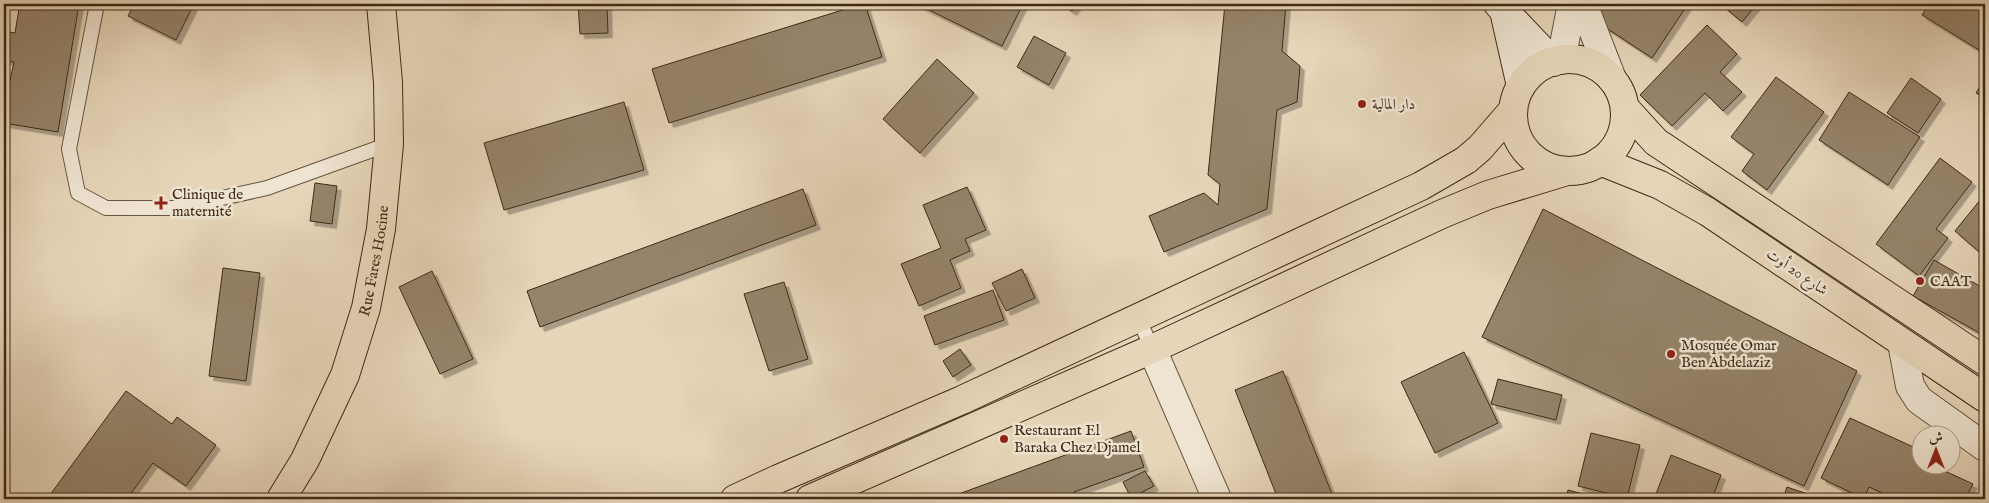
<svg xmlns="http://www.w3.org/2000/svg" width="1989" height="503" font-family="'IM FELL English',Amiri,serif">
	<defs>
		<filter id="shadow"><feDropShadow dx="4.5" dy="4.5" stdDeviation="0" flood-color="#0004"/></filter>
	</defs>
	<rect width="100%" height="100%" fill="#e6d5b8"/>
	<filter id="stains"><feTurbulence type="fractalNoise" baseFrequency=".004" numOctaves="4"/><feColorMatrix values="0 0 0 0 .2 0 0 0 0 .09 0 0 0 0 .02 0 0 0 .5 -.17"/></filter>
	<radialGradient id="worn" r=".72"><stop offset=".6" stop-color="#630" stop-opacity="0"/><stop offset="1" stop-color="#630" stop-opacity=".3"/></radialGradient>
	<path fill="#95836a" stroke="#3d2b16" filter="url(#shadow)" d="M22 4H79L58 132 4 123V109L14 62 4 60V31L15 33 19 9 22 10Z
		M134 4H194L176 40 128 16Z
		M578 4H607L608 33 580 34Z
		M862 4H865L882 57 669 123 652 69Z
		M917 4H1023L1002 46Z
		M1062 4H1078L1072 11Z
		M1225 4H1286L1282 51 1300 66 1297 102 1277 110 1267 209 1164 252 1149 216 1204 193 1218 205 1220 184 1208 175Z
		M1596 4H1688L1652 58 1588 16Z
		M1725 4H1757L1742 22 1723 6Z
		M1929 4H1985V40L1979 50 1922 15Z
		M1707 25 1737 54 1720 72 1742 92 1723 111 1705 93 1672 126 1640 95Z
		M1034 36 1066 53 1049 85 1017 67Z
		M937 59 974 93 920 153 883 119Z
		M1776 77 1824 112 1767 190 1742 171 1754 154 1731 137Z
		M1911 78 1941 99 1918 133 1887 113Z
		M1985 78V98L1976 93Z
		M1849 92 1920 137 1888 185 1819 140Z
		M624 102 644 170 504 210 484 143Z
		M1940 158 1972 182 1936 229 1948 238 1919 276 1876 244Z
		M315 183 337 186 332 224 310 221Z
		M967 187 986 230 965 239 970 251 950 260 961 288 919 306 901 264 941 248 923 205Z
		M803 189 816 225 540 327 527 291Z
		M1985 194V257L1955 231Z
		M1543 209 1857 371 1804 486 1482 337Z
		M1934 260 1985 289V336L1913 296Z
		M223 268 260 273 246 381 209 376Z
		M1022 269 1035 298 1006 311 992 283Z
		M432 271 473 359 440 374 399 287Z
		M784 282 808 359 769 371 744 294Z
		M993 290 1004 320 935 345 924 316Z
		M960 349 971 365 953 377 943 361Z
		M1464 352 1498 423 1435 453 1401 382Z
		M1283 371 1334 499H1278L1235 390Z
		M1498 379 1562 395 1556 420 1491 404Z
		M126 391 172 424 177 417 216 445 186 486 153 463 127 499H47Z
		M1850 418 1922 451V466H1934L1973 484 1965 499H1895L1869 487 1864 499 1821 478Z
		M1131 431 1144 467 1074 492 1077 499H945Z
		M1591 433 1640 445 1627 498 1578 486Z
		M1671 455 1721 475 1712 499H1654Z
		M1145 471 1154 486 1131 498 1123 482Z
		M1787 487 1822 499H1783Z
		M1568 490 1602 499H1566Z
		M1757 493 1772 499H1754Z"/>
	<g fill="none" stroke-linecap="round" stroke-linejoin="round">
		<defs>
			<path id="service" d="M97 4 69 149 78 193 106 208H177L267 188 389 144
				M1138 317 1152 349"/>
			<path id="minor" d="M1583 4 1612 79
				M1561 60 1572 4
				M1902 343 1910 386 1919 400 1985 447
				M1152 349 1217 499"/>
			<path id="secondary" d="M1498 4 1553 62
				M1504 11 1521 86"/>
			<g id="primary">
				<circle cx="1569" cy="115" r="56"/>
				<path d="M1625 108 1656 142 1985 361"/>
				<path d="M1600 161 1660 185 1708 212 1985 398"/>
				<path id="s1" d="M281 499 305 460 345 375 366 308 381 229 389 144 388 82 381 4"/>
				<path d="M735 499 778 479 962 400 1421 186 1466 160 1480 148 1513 110"/>
				<path d="M810 499 1152 349 1442 214 1488 195 1567 171"/>
			</g>
		</defs>
		<use href="#service" stroke="#67563e" stroke-width="16"/>
		<use href="#minor" stroke="#67563e" stroke-width="30"/>
		<use href="#secondary" stroke="#3d2b16" stroke-width="30"/>
		<use href="#primary" stroke="#3d2b16" stroke-width="30"/>
		<use href="#service" stroke="#efe4d1" stroke-width="14"/>
		<use href="#minor" stroke="#efe4d1" stroke-width="28"/>
		<use href="#secondary" stroke="#efe4d1" stroke-width="28"/>
		<use href="#primary" stroke="#e6d5b8" stroke-width="28"/>
	</g>
	<g fill="#8f2418" stroke="#efe4d1" stroke-width="2">
		<circle cx="1362" cy="104" r="5"/>
		<path d="M158.5 195.5h5v5h5v5h-5v5h-5v-5h-5v-5h5z"/>
		<circle cx="1920" cy="281" r="5"/>
		<circle cx="1671" cy="354" r="5"/>
		<circle cx="1004" cy="439" r="5"/>
	</g>
	<g text-anchor="middle" dominant-baseline="central" stroke-width="5" stroke-linejoin="round" paint-order="stroke">
		<g font-size="15" fill="#3d2b16" stroke="#efe4d1" text-anchor="start">
			<text x="1372" y="104">دار المالية</text>
			<text x="172" y="194">Clinique de<tspan x="172" dy="17">maternité</tspan></text>
			<text x="1930" y="281">CAAT</text>
			<text x="1681" y="345">Mosquée Omar<tspan x="1681" dy="17">Ben Abdelaziz</tspan></text>
			<text x="1014" y="430">Restaurant El<tspan x="1014" dy="17">Baraka Chez Djamel</tspan></text>
		</g>
		<g font-size="15" fill="#3d2b16" stroke="#efe4d1">
			<text stroke="none"><textPath href="#s1" startOffset="258">Rue Fares Hocine</textPath></text>
			<text transform="translate(1797 272) rotate(34)">شارع 20 أوت</text>
		</g>
	</g>
	<rect width="1989" height="503" fill="none" stroke="#e6d5b8" stroke-width="20"/>
	<rect x="5" y="5" width="1979" height="493" fill="none" stroke="#3d2b16" stroke-width="2.5"/>
	<rect x="10" y="10" width="1969" height="483" fill="none" stroke="#3d2b16"/>
	<g transform="translate(1936 450)"><circle r="24" fill="#efe4d1" stroke="#a89a86"/>
	<path d="M0-4L9 19L0 12L-9 19Z" fill="#8f2418"/>
	<text y="-8" font-size="14" font-weight="bold" text-anchor="middle" fill="#3d2b16">ش</text>
	</g>
	<rect width="100%" height="100%" filter="url(#stains)"/>
	<rect width="100%" height="100%" fill="url(#worn)"/>
</svg>
